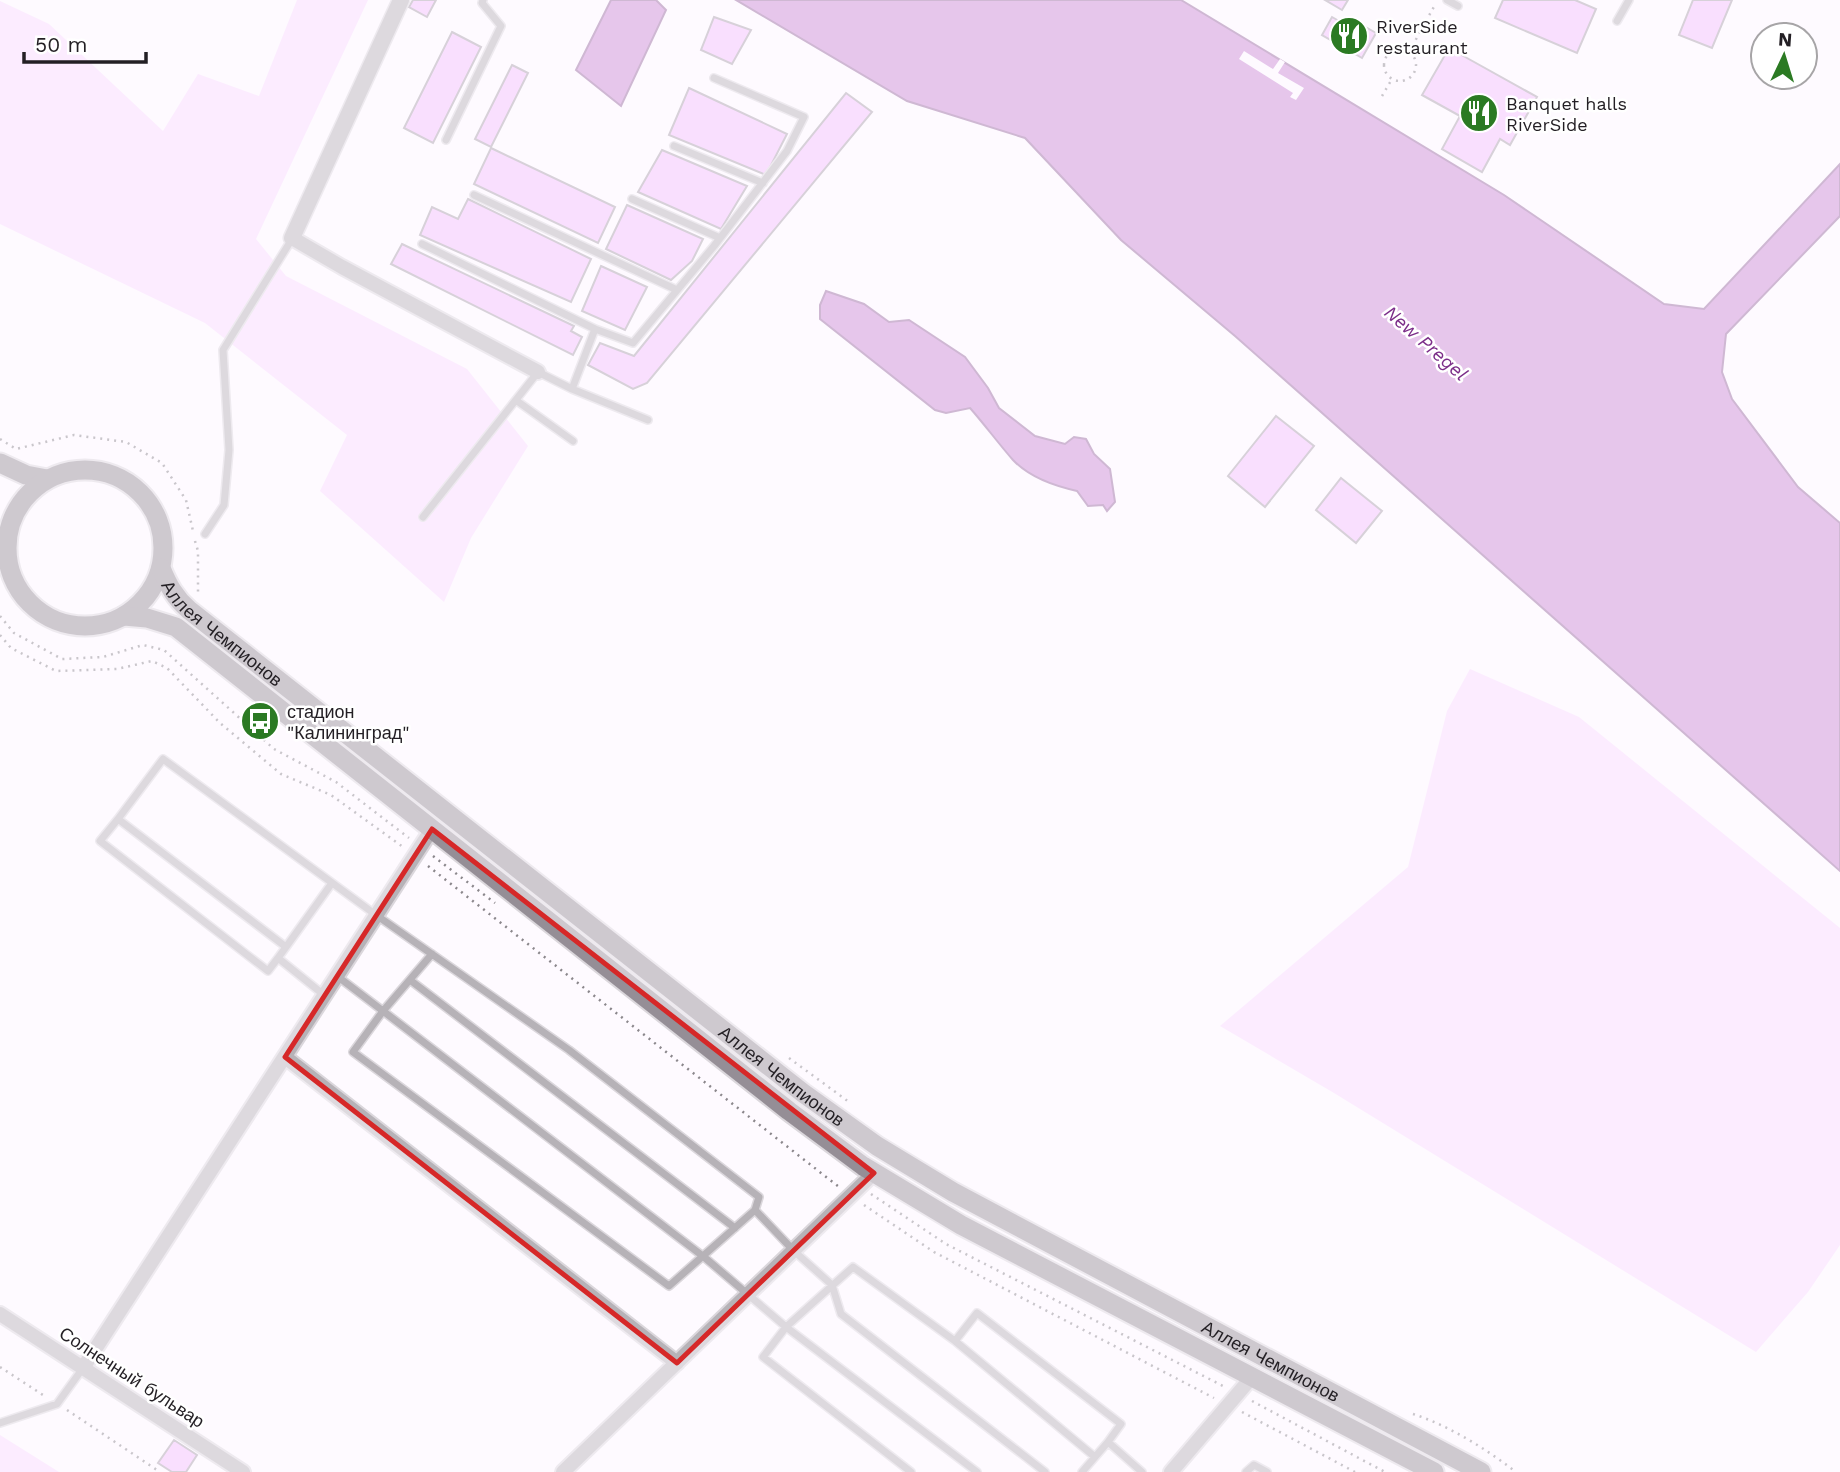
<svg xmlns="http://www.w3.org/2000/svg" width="1840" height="1472" font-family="'Work Sans',sans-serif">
	<rect width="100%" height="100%" fill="#fefaff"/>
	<path fill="#fadcff" d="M297 0H368L256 239 286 276 467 369 528 446 471 538 444 602 320 491 347 435 205 323 0 224V1L49 24 163 131 198 74 259 96Z
		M1470 669 1579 717 1840 928V1245L1808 1292 1756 1352 1334 1093 1220 1026 1408 867 1447 711Z
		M0 1435 59 1472H0Z"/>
	<path fill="#c987d3" stroke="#97689e" stroke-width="2" d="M611 0H656L666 10 621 106 576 70Z
		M736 0H1181L1504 195 1664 304 1704 309 1840 164V216L1726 334 1722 372 1732 399 1798 487 1840 523V871L1235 336 1121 240 1025 138 907 101Z
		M826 291 864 304 889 322 909 320 965 357 988 388 999 408 1035 436 1065 444 1074 437 1086 439 1094 454 1110 469 1115 502 1107 511 1103 505 1088 506 1077 491C1054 486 1029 477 1013 460 998 443 985 425 970 408L946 413 935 410 820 319V305Z"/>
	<path fill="#fefaff" d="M1244 51 1273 69 1280 59 1285 62 1278 73 1304 88 1296 100 1290 97 1293 93 1239 59Z"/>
	<path fill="#f4befd" stroke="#a99faa" stroke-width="2" d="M413 0H436L427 17 409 7Z
		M1325 0H1348L1342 10Z
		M1503 0H1575L1596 9 1577 53 1495 18Z
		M1693 0H1732L1712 48 1679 35Z
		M714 17 751 30 732 64 701 50Z
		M1332 17 1353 29 1357 22 1376 33 1362 58 1322 35Z
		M452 32 481 47 433 143 404 128Z
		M1449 48 1537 97 1510 145 1500 139 1482 172 1442 149 1460 116 1422 95Z
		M512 65 528 73 491 147 475 139Z
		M689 88 787 134 766 175 669 135Z
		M846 93 872 112 647 383 633 389 588 365 600 343 634 356Z
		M491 148 615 207 598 243 474 184Z
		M662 150 747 186 721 229 638 192Z
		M468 199 591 259 571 302 420 235 432 207 458 219Z
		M627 205 703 239 692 261 671 280 606 249Z
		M402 244 574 326 571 331 582 337 573 355 391 264Z
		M601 266 647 287 625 330 582 311Z
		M1276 416 1314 446 1265 507 1228 476Z
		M1341 478 1382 511 1356 543 1316 510Z
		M174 1440 197 1455 186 1472H172L158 1463Z"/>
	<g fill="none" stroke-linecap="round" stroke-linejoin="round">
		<defs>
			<path id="service" d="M1447 0 1458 6
				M1617 21 1629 0
				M446 140 501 26 482 3 483 0
				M674 146 763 183
				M474 195 677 290
				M632 199 720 238
				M422 244 595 329
				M572 389 595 329 633 343 714 246 787 151 804 117 714 78
				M517 401 573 441
				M423 517 538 372 572 389 648 420
				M205 534 224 505 229 450 223 350 292 239
				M118 819 100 841 268 971 278 958
				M286 947 332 883
				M432 954 383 1011 704 1257 786 1327 977 1472
				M337 976 383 1011 353 1052 669 1286 755 1210
				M410 980 735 1228
				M324 995 278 958 286 947 118 819 163 759 376 915 569 1050 759 1197 755 1210 794 1251 832 1285 841 1314 1045 1472
				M955 1341 1095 1457
				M0 1423 57 1404 83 1368
				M911 1472 763 1357 786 1327 853 1267 955 1341 977 1313 1121 1424 1108 1442
				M1082 1472 1108 1442 1142 1472
				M1246 1472 1254 1465 1267 1472"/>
			<path id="minor" d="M292 238 342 267 538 372
				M285 1057 677 1363
				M0 1314 243 1472
				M83 1368 432 829
				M563 1472 874 1173
				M1171 1472 1252 1377"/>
			<path id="tertiary" d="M292 238 401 0"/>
			<g id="secondary">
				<path d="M0 463 26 475 47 479"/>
				<circle cx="85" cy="548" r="78"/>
				<path id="s1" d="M161 568C168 585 175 598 189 610L803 1093 877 1146 953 1192 1481 1472"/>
				<path d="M124 616 147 618 176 627 789 1111 863 1166 961 1225 1434 1472"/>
			</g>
		</defs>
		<use href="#service" stroke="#dbd7dc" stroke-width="10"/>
		<use href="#minor" stroke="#dbd7dc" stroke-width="18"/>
		<use href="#tertiary" stroke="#dbd7dc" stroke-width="19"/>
		<use href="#secondary" stroke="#dbd7dc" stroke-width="23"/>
		<path stroke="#8b878c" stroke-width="2.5" stroke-dasharray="2 5" stroke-linecap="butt" d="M1384 65a16 16 0 1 1 32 0a16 16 0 1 1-32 0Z
			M1409 52 1436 3
			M1382 96 1392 79
			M0 439 16 449 74 435 126 442 162 463 186 500 193 531
			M195 541 198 551V593
			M0 616 14 633 62 659 103 657 143 645 164 650 274 749 336 782 409 838
			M0 635 11 648 56 671 117 669 152 661 167 668 220 723 281 774 331 795 403 847
			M433 856 495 903
			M428 866 839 1187
			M789 1058 849 1102
			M871 1194 946 1244 1225 1387
			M864 1205 934 1252 1214 1398
			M0 1367 43 1395
			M1252 1401 1385 1472
			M67 1410 160 1472
			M1242 1412 1355 1472
			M1413 1414C1450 1426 1486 1449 1516 1472"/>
		<use href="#service" stroke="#b6b2b7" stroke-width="7"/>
		<use href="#minor" stroke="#b6b2b7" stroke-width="14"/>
		<use href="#tertiary" stroke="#b6b2b7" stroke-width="16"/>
		<use href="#secondary" stroke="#958e96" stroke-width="19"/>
	</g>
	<path d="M0 0H1840V1472H0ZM432 829 874 1173 677 1363 285 1057Z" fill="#fefaff" fill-opacity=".55" fill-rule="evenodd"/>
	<path fill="none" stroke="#d62828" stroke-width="5" stroke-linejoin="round" d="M432 829 874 1173 677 1363 285 1057Z"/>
	<defs>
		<symbol id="restaurant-disc" viewBox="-11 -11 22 22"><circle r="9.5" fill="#2b7a23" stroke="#fff"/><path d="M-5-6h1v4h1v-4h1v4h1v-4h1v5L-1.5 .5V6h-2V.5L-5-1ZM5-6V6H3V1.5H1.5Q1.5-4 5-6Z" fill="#fff"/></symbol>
		<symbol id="bus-disc" viewBox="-11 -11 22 22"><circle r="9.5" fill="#2b7a23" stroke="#fff"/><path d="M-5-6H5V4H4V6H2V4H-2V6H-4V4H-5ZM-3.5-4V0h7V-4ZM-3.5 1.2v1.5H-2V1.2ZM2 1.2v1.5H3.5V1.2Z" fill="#fff"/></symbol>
	</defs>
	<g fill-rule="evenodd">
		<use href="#restaurant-disc" x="1327" y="14" width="44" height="44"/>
		<use href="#restaurant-disc" x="1457" y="91" width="44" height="44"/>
		<use href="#bus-disc" x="238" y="699" width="44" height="44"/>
	</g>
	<g text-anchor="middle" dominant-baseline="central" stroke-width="5" stroke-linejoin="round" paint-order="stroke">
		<g font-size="18" fill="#231f24" stroke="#fff" text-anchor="start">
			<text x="1376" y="26">RiverSide<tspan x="1376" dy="21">restaurant</tspan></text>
			<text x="1506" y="103">Banquet halls<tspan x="1506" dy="21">RiverSide</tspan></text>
			<text x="287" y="711">стадион<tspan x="287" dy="21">"Калининград"</tspan></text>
		</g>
		<g font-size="18" fill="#231f24" stroke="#fff">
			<text stroke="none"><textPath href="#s1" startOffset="91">Аллея Чемпионов</textPath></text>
			<text stroke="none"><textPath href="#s1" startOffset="805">Аллея Чемпионов</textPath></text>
			<text stroke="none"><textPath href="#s1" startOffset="1372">Аллея Чемпионов</textPath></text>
			<text transform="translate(132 1377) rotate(33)">Солнечный бульвар</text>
		</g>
		<g font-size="19" font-style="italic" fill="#7c2e89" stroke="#fff">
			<text transform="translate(1426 343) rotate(41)">New Pregel</text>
		</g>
	</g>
	<g transform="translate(1784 56) rotate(4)"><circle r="33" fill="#ffffff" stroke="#a7a5a7" stroke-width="2"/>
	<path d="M0-5L12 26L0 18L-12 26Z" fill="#2b7a23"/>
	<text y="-10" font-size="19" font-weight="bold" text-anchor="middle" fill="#231f24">N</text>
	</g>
	<path d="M24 52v10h122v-10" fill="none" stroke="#231f24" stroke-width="3.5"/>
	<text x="35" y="52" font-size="21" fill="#231f24" stroke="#ffffff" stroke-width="5" paint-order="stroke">50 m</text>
</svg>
